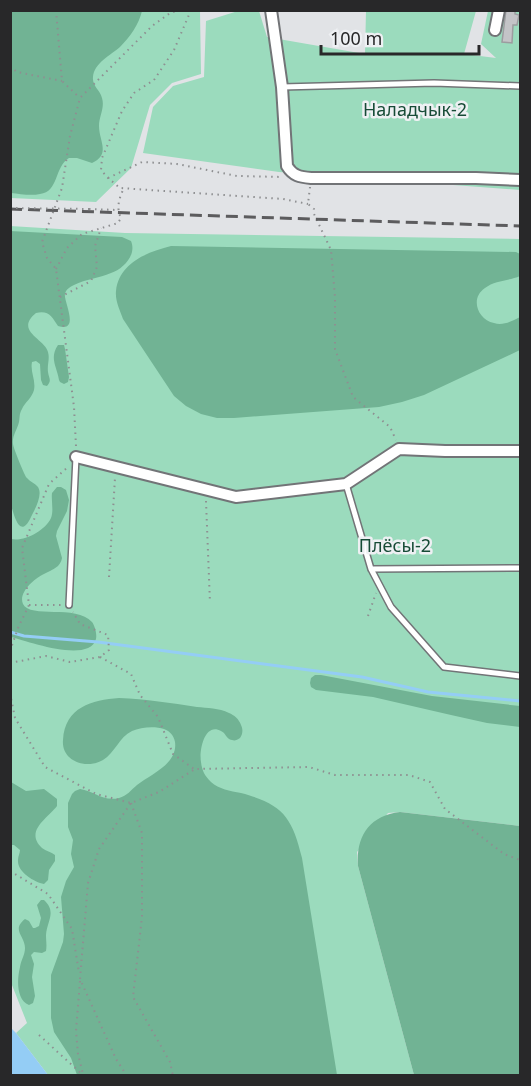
<svg xmlns="http://www.w3.org/2000/svg" width="531" height="1086" font-family="'Noto Sans',sans-serif">
	<rect width="100%" height="100%" fill="#e1e3e6"/>
	<path fill="#9bdbbd" d="M11 11H200L201 74 172 83 150 105 131 168 96 202 11 198Z
		M238 11H259L267 37 365 54 366 11H476L464 54 496 58 481 44 488 11H520V190L279 172 143 153 153 107 173 86 204 77 206 21Z
		M10 226 125 233 520 239V826L400 812 388 813 357 852 358 866 414 1075H48L16 1033 27 1023 10 980Z"/>
	<path fill="#71b394" d="M11 10 142 11C139 24 130 37 120 47 111 55 94 63 93 77 92 86 100 90 102 98 105 108 99 116 99 126 99 141 111 154 92 163L77 158H69C54 167 59 192 40 194 31 196 20 194 11 193Z
		M10 231 122 237 131 241C137 255 123 269 111 273 99 278 86 279 74 285 70 287 66 289 65 294 63 300 81 333 58 326 52 317 49 310 36 313 14 331 45 339 48 352 50 359 47 365 48 372 49 379 52 380 47 386L43 385 41 380 40 364 36 361 32 362C30 372 36 380 34 390 32 398 25 402 22 409 19 414 20 417 19 422 17 430 12 436 13 444 13 447 25 477 27 478 30 482 35 483 38 487 43 495 35 509 31 517 19 543 13 510 10 502Z
		M171 246 516 252 520 254V276C509 281 495 280 485 288 470 298 477 319 494 323 503 326 512 321 520 317V350L424 395 402 402 379 407 234 418H217L201 414 186 406 174 396 123 319C120 310 115 301 116 291 119 263 147 252 171 246Z
		M58 345H64L65 349 69 377 68 382 64 384 60 382 59 380C57 367 49 358 58 345Z
		M57 487H61L66 490 69 500 67 511 57 531 56 536 62 558C61 562 61 562 58 566 53 570 47 572 42 575 34 579 18 593 23 604 30 619 76 604 92 622 95 626 97 634 96 639 89 664 27 641 11 637V539C24 542 45 531 51 518 54 510 51 501 52 493Z
		M315 675H321L432 696 520 706V727L487 723 451 715 373 697 316 690 311 687 310 683 311 678Z
		M119 698C146 699 171 703 197 707 207 708 219 708 229 713 234 715 239 719 241 725 243 729 243 734 240 738 237 740 235 741 232 740 226 739 226 733 221 731 204 722 199 752 201 762 202 771 205 776 211 782 219 789 230 791 241 793 282 804 292 816 302 858L337 1075H77L71 1058 54 1032 51 1018V975L63 942 64 934 61 897 66 881 74 867 71 854 73 840 68 827V803L72 794 75 791 80 789C94 791 103 802 119 798 127 796 131 790 137 785 151 774 178 764 175 742 174 736 170 731 164 729 155 726 141 727 132 731 119 737 115 753 103 760 86 770 61 761 63 740 65 707 92 700 119 698Z
		M11 782 26 791 44 789 57 799V806C48 818 24 831 42 848 46 851 51 852 55 855V861L49 870 48 880 44 884C34 882 17 872 18 860 18 856 20 853 20 850L14 845H11Z
		M400 812 520 826V1075H414L358 866C356 836 369 816 400 812Z
		M41 900H44C57 912 47 921 46 935 46 941 47 945 46 951L42 953 34 952 31 955 34 964 32 977 35 996 33 1003 29 1005C16 1000 17 979 20 967 21 960 25 955 25 948 25 936 11 930 25 919L29 921 33 928H35L39 926 41 918 37 905Z"/>
	<path fill="#94cdf5" d="M10 1027 16 1033 48 1075H11Z"/>
	<g fill="none" stroke-linecap="round" stroke-linejoin="round">
		<path stroke="#94cdf5" stroke-width="3" d="M10 632 24 636 98 642 362 677 428 692 520 701"/>
	</g>
	<path fill="#c4c4c7" stroke="#9c9c9f" stroke-width="1.5" d="M506 10H515V14L519 15 517 25H513L512 43 502 42Z"/>
	<g fill="none" stroke-linecap="round" stroke-linejoin="round">
		<defs>
			<path id="service" d="M282 87 434 83 520 86
				M346 484 371 569 391 607 444 667 520 676
				M371 569 520 568
				M69 605 76 457"/>
			<path id="minor" d="M271 10 282 87 287 166C293 176 300 177 311 178H476L520 180
				M495 30 499 10
				M76 457 236 497 346 484 399 449 445 451H520"/>
		</defs>
		<use href="#service" stroke="#727477" stroke-width="8"/>
		<use href="#minor" stroke="#727477" stroke-width="14"/>
		<path stroke="#8e8f91" stroke-width="2" stroke-dasharray="1.5 4.5" stroke-linecap="butt" d="M56 10 62 81 80 98
			M191 10 174 50 154 80 134 93 122 111 102 158 101 170 108 178 120 188 283 199 308 204
			M10 66 17 72 62 81
			M108 178 142 162 177 164 237 176 283 177
			M310 187 308 204 314 209V214L331 250 335 297V349L353 397 390 427 396 440
			M89 209 118 210
			M56 269 67 248 82 234 118 223 121 218C116 208 119 198 124 188
			M60 297 91 281 97 267 95 246 101 228
			M76 446 74 407 56 269 47 258 42 242 62 188 70 136 80 98 152 26 170 13 179 10
			M206 501 210 603
			M109 577 115 478
			M29 605H62
			M368 616 376 593
			M10 651 18 628 29 605 22 548 49 484 68 467
			M100 657 131 674 140 695 158 717 173 754 194 769
			M10 663 46 656 70 662 100 657 109 650 108 635 80 624 73 612
			M10 693 15 718 45 767 96 794 131 803 159 792 195 769 309 767 335 775H409L430 782 445 809 504 854 520 860
			M131 803 142 833V917L133 997 170 1062 173 1076
			M10 871 48 894 72 929 79 973
			M80 981 76 1031 78 1054 83 1074
			M39 1035 84 1076
			M127 1076 116 1059 80 979 88 883 99 849 131 803"/>
		<use href="#service" stroke="#fff" stroke-width="5"/>
		<use href="#minor" stroke="#fff" stroke-width="10"/>
		<path stroke="#5c5c5e" stroke-width="3" stroke-dasharray="12 6" stroke-linecap="butt" d="M10 209 520 226"/>
		<path stroke="#8e8f91" stroke-width="2" stroke-dasharray="1.5 4.5" stroke-linecap="butt" d="M10 208 89 209"/>
	</g>
	<g text-anchor="middle" dominant-baseline="central" stroke-width="5" stroke-linejoin="round" paint-order="stroke">
		<g font-size="18" fill="#164b36" stroke="#eef0f3">
			<text x="415" y="109">Наладчык-2</text>
			<text x="395" y="545">Плёсы-2</text>
		</g>
	</g>
	<rect width="531" height="1086" fill="none" stroke="#282829" stroke-width="24"/>
	<path d="M321 45v9h158v-9" fill="none" stroke="#282829" stroke-width="3"/>
	<text x="330" y="45" font-size="18" fill="#282829" stroke="#eef0f3" stroke-width="4.5" paint-order="stroke">100 m</text>
</svg>
